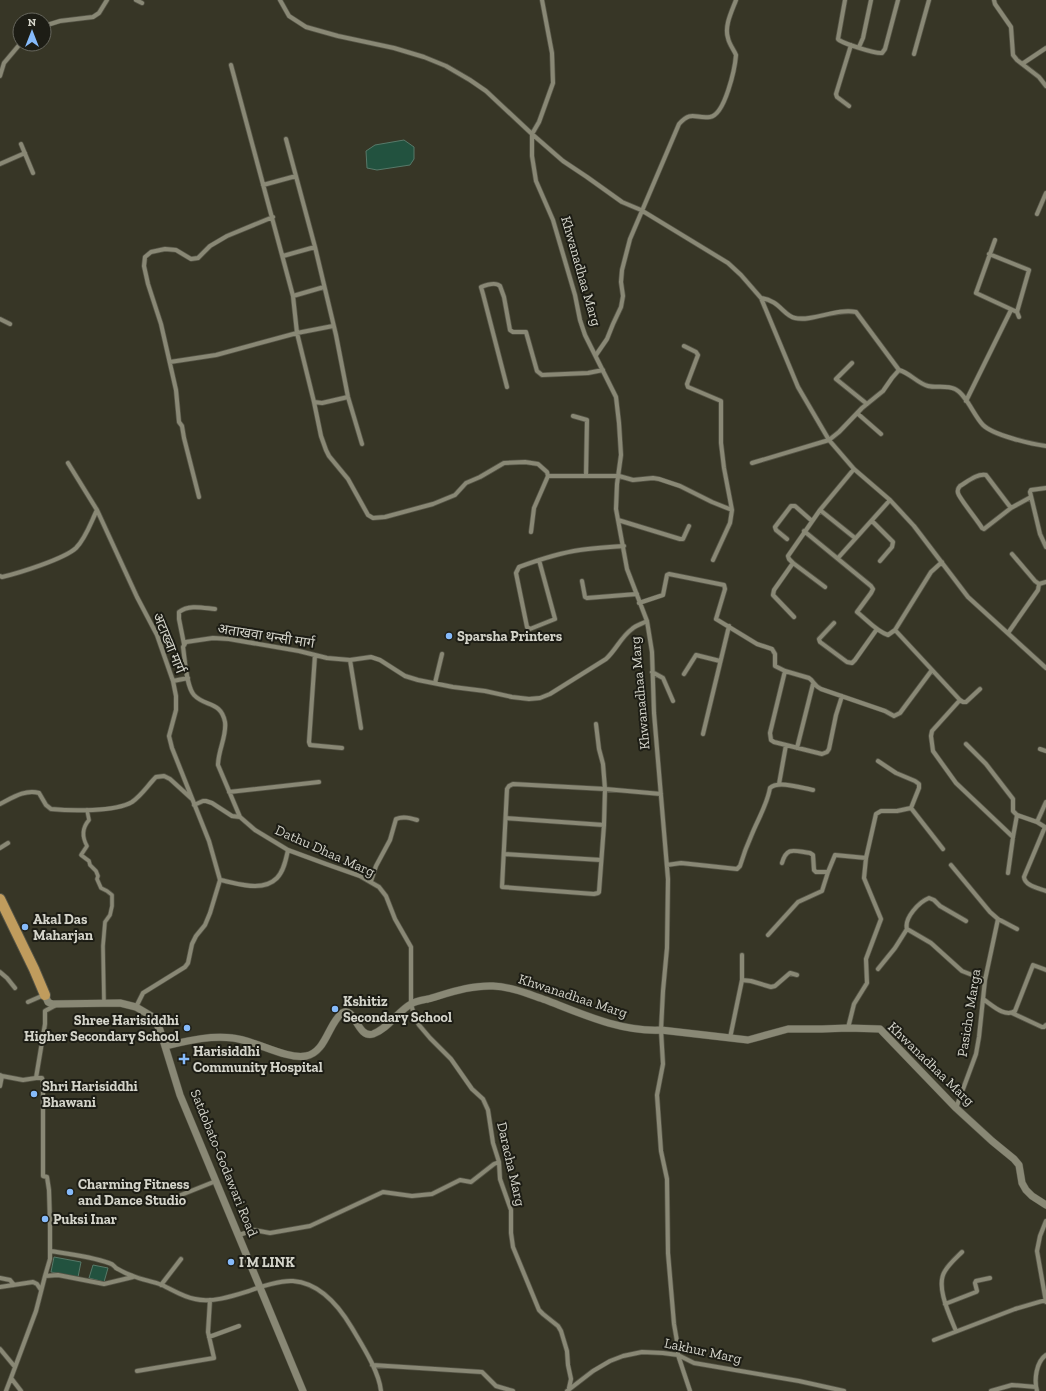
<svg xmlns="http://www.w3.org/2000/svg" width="1046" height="1391" font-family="'Zilla Slab','Noto Sans Devanagari',serif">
	<rect width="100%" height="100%" fill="#373626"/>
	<path fill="#22523f" stroke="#577969" d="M404 140 414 147V159L410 165 377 170 367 168 366 151 375 145Z
		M54 1257 81 1262 78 1277 51 1272Z
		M93 1265 108 1268 104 1282 89 1278Z"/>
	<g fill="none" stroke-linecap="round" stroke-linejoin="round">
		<defs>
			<path id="pedestrian" d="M87 810 89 820C82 828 82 837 87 846L81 855 89 861 90 865 96 871 98 876 97 879 101 888 107 891 112 895V906L110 915 105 922 103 946 104 1003"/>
			<path id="minor" d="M136 0 142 3
				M280 0 289 16 306 27 338 36 394 48 424 57 446 66 470 80 486 91 532 134 563 161 587 177 622 202 641 210 728 263 741 275 761 298 798 387 829 440 854 469 890 500 914 526 968 597 1046 668
				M845 0 838 39C841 43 876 54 882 53L885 49 898 0
				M994 0 995 4 1011 27 1013 55 1017 60 1039 77 1046 86
				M44 26 60 21 93 17 99 13 107 0
				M859 47 863 38 871 0
				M914 54 929 0
				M1022 64 1046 48
				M0 76 4 63 20 44
				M849 106 837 97 836 94 851 45
				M532 134V156L536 181 553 220 575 295 580 320 585 335 616 397 619 423 621 455 617 484 616 509 627 569 647 621 652 652 654 713 668 879 667 948 663 991 661 1030 663 1064 657 1095 661 1151 667 1179 668 1253 674 1324 678 1347V1355L690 1391
				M532 134 539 122 553 83 552 53 542 0
				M286 139 315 247 336 335 348 397 362 444
				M21 144 33 173
				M0 164 25 153
				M263 185 296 176
				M1037 214 1046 193
				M995 240 976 293 1017 312 1019 317
				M989 254 1029 270 1017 312
				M283 256 315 247
				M293 296 324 287
				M761 298C779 300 784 316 795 318 812 322 836 308 856 312L899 370
				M0 319 10 324
				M596 355 607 339 613 324 621 307 623 296 621 282 622 270 630 239 679 124C692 110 695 119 710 117 725 115 735 68 736 55 734 50 729 44 728 38 724 26 732 11 736 0
				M170 362 216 355 297 333 293 296 231 65
				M852 363 836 379 867 404
				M507 387 483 294 481 287C486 285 496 282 500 286L504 297 510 330 513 332H526L537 371 542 375 588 373 603 370
				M348 397 322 403 314 402 321 436 326 450 329 456 348 479 368 515 373 518 385 517 433 504 455 495 466 483 480 477 504 463 525 462 538 464 547 472 548 476H619L633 480 653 478 659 479 680 486 712 502 732 510 724 468 721 443V401L688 387 687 384 698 355 696 352 684 346
				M966 401 1011 310
				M314 402 297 333 333 326
				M857 413 881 434
				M573 416 587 420 586 476
				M68 463 97 510 137 597 157 635 173 681 176 696V710L169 736 172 748 209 841 220 880 210 913 205 925 196 936 192 944 188 963 185 967 143 993 136 1007
				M752 463 829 440 839 432 862 408 883 391 892 378 899 370C910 373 917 383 928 386 936 388 947 385 955 389 966 394 974 416 983 425 993 435 1031 444 1046 446
				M1046 488 1031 490 1030 492 1040 534 1046 547
				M199 497 184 438 182 426 179 422 176 390 161 324 148 284 144 266 145 257 151 252 165 249 176 250 191 259 198 258 210 246 227 236 273 217
				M1011 508 986 475C977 473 967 482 960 486 958 489 957 489 958 493 959 498 978 521 982 528L984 529 1011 508 1031 497
				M820 510 855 538
				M618 520 680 539H683L689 526
				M872 521 893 542 892 547 880 561
				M804 531 871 586 873 589 871 593 857 612C866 619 877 632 888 635L895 630 931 572 942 562
				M531 532 534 508 548 476
				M787 539 776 530 775 527 791 506H795L812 521
				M1012 554 1035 581 1039 584 1046 582
				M838 558 890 500
				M539 560 555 619 530 629 527 627 516 573 519 567C538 560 559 553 580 550 594 548 609 547 624 546
				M713 560 730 523 732 510
				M793 563 825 587
				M0 576 2 577C19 573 64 559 76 548 86 538 91 522 97 510
				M582 581 585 597 587 598 637 594
				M639 603 663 595 667 575 669 574 724 585 725 589 716 619 757 644 772 649 775 654V666L785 671 809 678C814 681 813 685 821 689L885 711 894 716 900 713 932 670
				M794 617 773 595 774 590 793 563 789 559 788 556 820 510 854 469
				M834 623 819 639 820 642 847 662 852 663 855 660 877 629
				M895 630 960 700 963 702H966L980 689
				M1008 633 1038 590 1039 584
				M184 644 179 619V612C189 604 204 608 215 609
				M315 655 309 742 310 745 342 748
				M350 660 361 728
				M785 671 770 733 771 740 774 742 822 754 827 752 829 749 836 715 842 696
				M652 672 663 678 673 701
				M684 674 696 655 720 661
				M173 681 188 678
				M435 683 442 654
				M960 700 932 731 931 736 933 751 956 783 1013 837
				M596 724 599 749 603 764 605 789 604 825 599 892 598 893 594 894 502 887 507 789 509 786 513 784 605 789 661 794
				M703 734 729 626
				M966 744 986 764 1013 799V811L1017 815
				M797 748 813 684
				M1040 749 1046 751
				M779 784 786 745
				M229 792 319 782
				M0 804C12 798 25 789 39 793L46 805 51 809C71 811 115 812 132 802 142 795 148 785 156 777L164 776 170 779 192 799
				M194 805 203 801H206L212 803 232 816 240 817
				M911 808 943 849
				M506 818 604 825
				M1037 822 1045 827 1024 877C1025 886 1039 888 1046 891
				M0 848 8 843
				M504 854 601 860
				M782 863C787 846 794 851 810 853L813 855 814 870 816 872H828
				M667 865 681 863 737 869 740 866C743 856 747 845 752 834 758 819 767 805 770 788 778 780 802 788 813 790
				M951 865 990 912 998 919 1017 929
				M1008 873 1013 837 1017 815 1037 822 1046 802
				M220 880C237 883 262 893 277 878 284 871 286 859 288 850
				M371 881 376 866 390 840 396 819C403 816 410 818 417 820
				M966 921 940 906 934 900 929 898C919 902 904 918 907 929L931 943 962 971 985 980
				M768 935 798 902 822 891 828 872 835 855 866 858
				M878 969 895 948 907 929
				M0 972 7 978 15 988
				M742 980 751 981 771 987 775 986 790 973 797 975
				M983 999C992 1005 1005 1018 1015 1011L1033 965 1046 970
				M28 1002 44 995
				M1012 1013 1042 1027H1044L1046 1025
				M848 1028 854 1004 867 983 866 959 881 919 864 878 866 858 876 814 881 811H897L911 808 919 788V784L915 781 896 773 878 761
				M730 1038 742 980V955
				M0 1075 2 1076 23 1080 36 1078
				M0 1086 2 1076
				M956 1108 976 1054 979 1037 985 980 998 919
				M166 1201 216 1181
				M1046 1221 1040 1236 1037 1251 1046 1302
				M239 1235 254 1230 270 1233 310 1226 383 1192 412 1196 432 1194 460 1180 471 1182 494 1164 499 1162
				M50 1251C70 1254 90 1256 109 1263 113 1264 114 1266 116 1268 121 1271 127 1274 133 1276 142 1280 152 1281 162 1285 173 1290 183 1297 195 1299 212 1303 233 1296 249 1291 259 1287 282 1280 293 1281 320 1283 339 1306 352 1328 362 1345 379 1371 381 1391
				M45 1276 50 1259V1223L49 1190 47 1177 43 1176V1082L42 1078H36L45 1024V1011L56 1005
				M0 1278 10 1280 14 1285
				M161 1285 181 1259
				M0 1287 33 1282 37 1284 41 1290
				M945 1304 976 1292 977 1291 975 1283 976 1281 990 1278
				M956 1331C950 1316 935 1286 945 1271 949 1264 956 1258 962 1252
				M209 1337 239 1326
				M934 1340 1015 1309 1046 1300
				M0 1349 15 1367
				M372 1365 482 1372 496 1386 513 1391
				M137 1371 214 1358 208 1332 210 1300
				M11 1378 36 1311 45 1276 58 1275 104 1284 133 1277
				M569 1388 571 1379 568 1365 567 1351 561 1331 558 1326 543 1314 539 1310 513 1247 511 1233V1210L500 1179 499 1162 493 1143 488 1110 483 1099 472 1089 451 1059 430 1038 419 1025 414 1015 411 1004V947L395 919 386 896 379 887 360 876 326 864 288 850 255 830 240 817 218 765C218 750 227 736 225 722 221 701 205 707 194 695 186 686 185 659 183 647L186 642 213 638 229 639 299 651 327 658 350 660 371 657 380 660 405 676 418 680 453 687 485 691 512 697 529 699 540 698 550 694 606 659C616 650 621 637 632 629 636 625 642 624 647 621
				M6 1391 11 1378 21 1391
				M567 1391 593 1371 610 1361 623 1356 642 1352 663 1353 678 1355 694 1363 799 1381 844 1391
				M991 1391 1012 1385 1036 1387
				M1037 1391C1034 1380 1036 1362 1046 1355"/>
			<path id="tertiary" d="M45 995 48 1002 52 1004 120 1003 136 1007 153 1017 160 1030 180 1095 303 1391
				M165 1046C187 1041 210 1035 233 1038 254 1040 287 1060 306 1056 326 1052 328 1024 342 1013 355 1005 357 1039 373 1034 389 1028 397 1012 411 1004 416 1001 423 1000 428 999 449 993 471 985 493 986 512 987 528 994 546 1000 582 1014 621 1032 661 1030L748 1040 788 1029H822L848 1028 880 1029 956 1108 992 1141 1014 1159 1019 1165 1022 1183 1026 1190 1032 1196 1046 1205"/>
			<path id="primary" d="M0 899 34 969 45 995"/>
		</defs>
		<use href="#pedestrian" stroke="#555446" stroke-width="5"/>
		<use href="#minor" stroke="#555446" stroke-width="5.5"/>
		<use href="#tertiary" stroke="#555446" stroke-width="8"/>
		<use href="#primary" stroke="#555446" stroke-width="12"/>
		<use href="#pedestrian" stroke="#898875" stroke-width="3.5"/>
		<use href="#minor" stroke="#898875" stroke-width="4"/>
		<use href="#tertiary" stroke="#898875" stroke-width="7"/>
		<use href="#primary" stroke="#c09c5d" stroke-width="10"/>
	</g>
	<g fill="#86bbfb" stroke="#1d1d15" stroke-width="1.5">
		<circle cx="449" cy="636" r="4"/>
		<circle cx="25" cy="927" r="4"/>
		<circle cx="335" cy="1009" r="4"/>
		<circle cx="187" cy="1028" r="4"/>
		<path d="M182 1053h4v4h4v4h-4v4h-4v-4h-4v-4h4z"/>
		<circle cx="34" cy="1094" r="4"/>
		<circle cx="70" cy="1192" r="4"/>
		<circle cx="45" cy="1219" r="4"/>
		<circle cx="231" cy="1262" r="4"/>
	</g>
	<g text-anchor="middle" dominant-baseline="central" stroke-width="4" stroke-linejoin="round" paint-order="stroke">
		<g font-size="14" fill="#d4d4ca" stroke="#1d1d15">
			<text transform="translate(581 271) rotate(74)">Khwanadhaa Marg</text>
			<text transform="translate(266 636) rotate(9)">अताखवा थन्सी मार्ग</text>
			<text transform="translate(169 643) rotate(68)">अटाख्वा मार्ग</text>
			<text transform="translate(640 693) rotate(-95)">Khwanadhaa Marg</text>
			<text transform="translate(325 851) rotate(24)">Dathu Dhaa Marg</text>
			<text transform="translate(573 996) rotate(18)">Khwanadhaa Marg</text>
			<text transform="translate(969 1013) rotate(-81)">Pasicho Marga</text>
			<text transform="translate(931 1064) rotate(44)">Khwanadhaa Marg</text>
			<text transform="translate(224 1163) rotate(68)">Satdobato-Godawari Road</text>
			<text transform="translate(511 1164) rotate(77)">Daracha Marg</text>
			<text transform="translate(703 1351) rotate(12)">Lakhur Marg</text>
		</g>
		<g font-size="14" font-weight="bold" fill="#d4d4ca" stroke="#1d1d15" text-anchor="start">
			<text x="457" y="636">Sparsha Printers</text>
			<text x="33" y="919">Akal Das<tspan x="33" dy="16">Maharjan</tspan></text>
			<text x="343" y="1001">Kshitiz<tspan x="343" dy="16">Secondary School</tspan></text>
			<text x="179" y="1020" text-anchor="end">Shree Harisiddhi<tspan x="179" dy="16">Higher Secondary School</tspan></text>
			<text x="193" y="1051">Harisiddhi<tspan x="193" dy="16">Community Hospital</tspan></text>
			<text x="42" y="1086">Shri Harisiddhi<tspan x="42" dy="16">Bhawani</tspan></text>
			<text x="78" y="1184">Charming Fitness<tspan x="78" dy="16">and Dance Studio</tspan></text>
			<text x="53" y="1219">Puksi Inar</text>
			<text x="239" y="1262">I M LINK</text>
		</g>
	</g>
	<g transform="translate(32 32)"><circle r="19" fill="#1d1d15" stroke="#66665d"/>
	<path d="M0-3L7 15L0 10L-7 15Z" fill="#86bbfb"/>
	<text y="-6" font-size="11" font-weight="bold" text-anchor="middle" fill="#d4d4ca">N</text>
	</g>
</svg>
